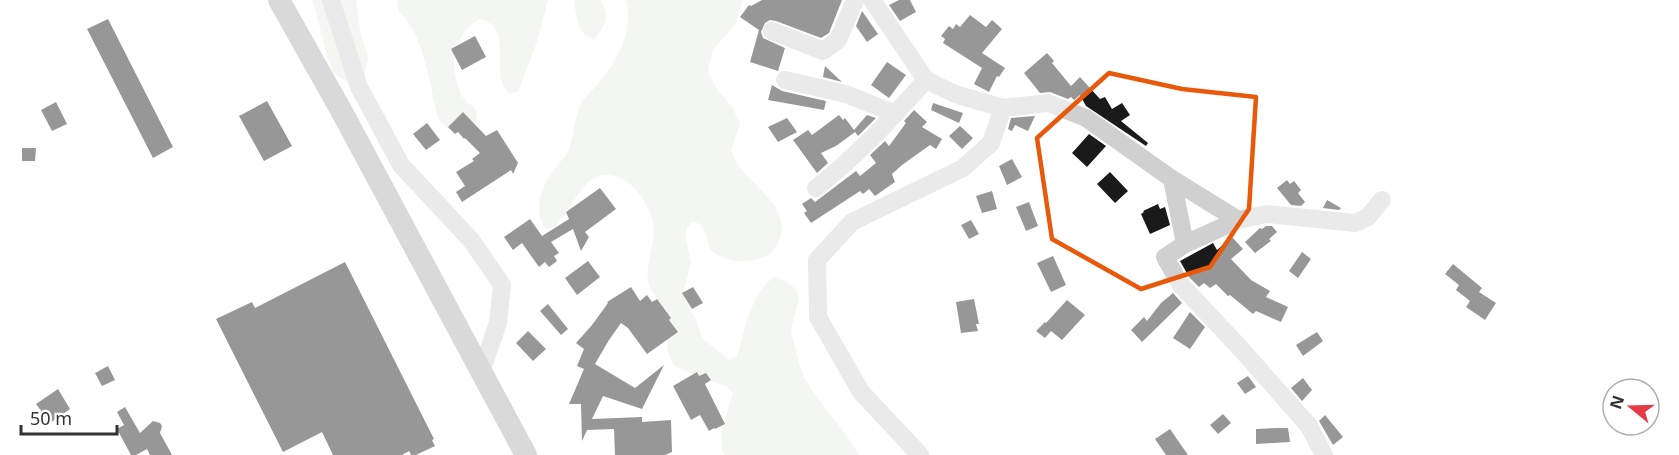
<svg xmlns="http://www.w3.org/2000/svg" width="1679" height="455" font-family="'Noto Sans',sans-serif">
	<rect width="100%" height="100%" fill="#fff"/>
	<path fill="#e6ecdf" d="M313 0H356L360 30 368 59 364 76 351 84 334 74 327 56Z
		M397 0H548L538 39 518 92 509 93C509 92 503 86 503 85 494 65 512 25 479 19 452 36 449 66 461 94 468 109 482 103 475 125L452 131 444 125 438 118C430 88 424 32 399 12Z
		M574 0H600C611 13 605 28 594 39 575 33 577 17 574 0Z
		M626 0H743L736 23 713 50 708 66 709 74 718 91 732 107 740 124 731 150C734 156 736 162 739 167 757 189 793 210 778 243 773 253 768 256 757 259 739 264 726 261 710 250L705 232 700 224 692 222 687 228 686 237 691 264 684 289V298L697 321 702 338 729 360 737 356C746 327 750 295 775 276 800 289 802 291 794 318 793 324 790 329 792 336 796 350 799 367 806 380 821 407 844 428 859 455H724C716 433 728 414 733 393L727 387 674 366C664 351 668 330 664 313 662 301 650 293 648 281 645 261 657 241 653 222 647 196 620 162 591 180 582 186 563 217 555 227L546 229C531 210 543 183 557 166 561 161 565 157 568 151 574 137 574 120 580 106 583 98 592 91 597 85 617 61 634 32 626 0Z"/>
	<path fill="#1a1a1a" d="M762 0H842L829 33 821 38 776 21 770 20 765 23 761 32 763 38 785 48 778 71 750 62 759 30 740 17 749 5 751 6Z
		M899 0H910L916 12 900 21 889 5Z
		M862 11 878 34 867 42 856 26Z
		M970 15 986 27 992 20 1002 29 982 53 1005 68 999 77 997 76 989 92 974 84 982 68 943 43 945 39 941 36 949 26 953 29 956 24 960 27Z
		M108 19 173 147 153 158 87 29Z
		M475 36 486 57 462 70 451 49Z
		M1047 53 1054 61 1052 63 1071 86 1080 77 1100 99 1105 97 1112 109 1122 103 1130 115 1121 121 1148 143 1146 146 1086 106 1080 95 1074 100 1071 97 1068 99 1050 92 1040 93 1024 73Z
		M887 62 906 75 889 98 871 85Z
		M825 66 842 82 823 77Z
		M772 85 782 91 826 101 824 110 768 100Z
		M267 101 292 146 264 161 239 116Z
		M56 102 67 124 52 131 41 110Z
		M933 103 963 113 959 123 931 110Z
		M914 110 927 122 922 127 942 139 936 149 930 145 902 165 892 174 895 182 875 196 869 189 863 194 860 191 811 223 804 213 807 211 802 204 811 198 815 202 856 171 860 176 876 163 870 155 885 141 889 146 906 123 904 121Z
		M463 112 486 136 497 130 518 163 513 174 511 170 462 202 456 192 465 186 456 172 474 161 472 159 480 153 465 138 464 139 458 132 455 134 448 127Z
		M839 115 843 120 845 118 854 130 867 115 876 118 858 136 855 132 836 146 821 153 828 163 817 173 793 140 808 130 812 135Z
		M1035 116 1028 131 1015 125 1012 131 1008 129 1011 118Z
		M787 118 797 132 778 142 768 127Z
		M427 123 440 140 426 150 413 134Z
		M960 126 973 138 962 149 949 136Z
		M1089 134 1106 146 1087 167 1072 153Z
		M22 148H36L35 161H22Z
		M1012 159 1022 177 1007 185 999 166Z
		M1110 172 1128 191 1115 203 1097 184Z
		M1287 180 1290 184 1294 181 1301 190 1298 193 1305 202 1301 206 1291 205 1277 188Z
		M600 188 616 209 585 232 589 237 581 251 573 229 551 242 559 253 554 256 557 261 549 267 545 262 539 267 522 243 513 250 504 237 530 219 542 236 569 219 566 212Z
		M992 191 997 209 982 213 976 196Z
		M1327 200 1341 208 1339 210 1323 208Z
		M1029 202 1038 226 1026 231 1016 207Z
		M1158 204 1160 209 1165 207 1170 225 1150 234 1141 214 1144 212 1143 211Z
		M971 220 979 234 969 239 961 225Z
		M1266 226H1272L1277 232 1269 239 1271 241 1255 253 1245 242 1260 228 1262 229Z
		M1232 237 1243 249 1231 259 1251 280 1270 291 1266 297 1288 307 1281 322 1256 311 1253 314 1230 295 1228 296 1216 284 1210 288 1204 283 1199 287 1189 277 1180 261 1213 243 1217 250Z
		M1302 252 1311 259 1298 278 1289 271Z
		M1053 256 1066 285 1051 292 1037 263Z
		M588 261 600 277 577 295 565 278Z
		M345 262 434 439 432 440 435 446 416 455H411L409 451 402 455H333L322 432 283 452 216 319 252 302 255 308Z
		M1453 264 1482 288 1479 292 1496 303 1485 320 1466 307 1470 301 1456 290 1459 285 1445 274Z
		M631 287 640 301 647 295 652 302 657 299 671 318 669 320 678 332 647 354 628 328 621 323 609 340 595 364 635 388 664 365 642 409 603 396 592 419 642 417V422L671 420 672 452 665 455H615L614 429 587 430 582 441 581 404H569L584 369 577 366 584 349 576 343 592 325 608 303 607 302Z
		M693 287 703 303 692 309 682 293Z
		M1173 293 1182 303 1142 342 1131 330 1144 317 1147 321 1161 303Z
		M974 299 979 324H976L978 331 961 333 956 302Z
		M1067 300 1085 315 1062 340 1051 331 1045 338 1036 331 1045 322 1046 323Z
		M548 304 568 329 561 335 540 311Z
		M1190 312 1205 327 1190 349 1173 338Z
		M528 331 546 349 533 361 516 343Z
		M1317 332 1323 341 1303 356 1296 345Z
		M108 366 115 380 102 386 95 373Z
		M697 372 699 376 706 373 711 380 705 384 725 424 715 429 714 428 709 431 700 415 691 420 673 386Z
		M1248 376 1256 387 1245 394 1237 383Z
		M1303 378 1312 390 1302 401 1291 388Z
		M58 389 70 409 50 423 36 404Z
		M125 407 140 433 153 421 160 423 162 426 160 433 172 455H150L147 449 136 455H131L117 429 124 425 117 412Z
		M1223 414 1231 423 1218 434 1210 425Z
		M1325 415 1343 437 1333 445 1319 421Z
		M1276 428H1288L1290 442 1256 444V429Z
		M1170 429 1188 455H1166L1155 439Z"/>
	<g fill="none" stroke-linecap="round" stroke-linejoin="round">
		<path stroke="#d0d0d0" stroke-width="18" d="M331 0 359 87 401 165 471 240 502 285 498 323 481 372
			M872 0 926 80 955 94 1003 108 1048 103 1086 118 1172 179 1238 220 1267 214 1355 223 1368 217 1382 200
			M772 31 823 51 838 40 855 0
			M785 80 846 94 896 114
			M1172 179 1185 244
			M816 188C859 154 890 120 926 80
			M1238 220 1185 244 1165 257 1180 284 1241 349 1309 426 1324 455
			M920 455 861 392 818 317 817 260 852 222 963 168 991 143 1003 108"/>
		<path stroke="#ababab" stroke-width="22" d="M279 0 342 112 526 455"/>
	</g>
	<path d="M0 0H1679V455H0ZM1109 73 1182 89 1256 97 1249 209 1210 267 1141 289 1052 239 1037 138Z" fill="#fff" fill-opacity=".55" fill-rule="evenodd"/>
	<path fill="none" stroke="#e8590c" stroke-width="4.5" stroke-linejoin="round" d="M1109 73 1182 89 1256 97 1249 209 1210 267 1141 289 1052 239 1037 138Z"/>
	<g transform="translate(1631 407) rotate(289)"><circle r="28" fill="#ffffff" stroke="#adadad" stroke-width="1.5"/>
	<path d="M0-4.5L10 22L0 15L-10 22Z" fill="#e63946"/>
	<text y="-9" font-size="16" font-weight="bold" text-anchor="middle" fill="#333333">N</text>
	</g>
	<path d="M21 425v9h96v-9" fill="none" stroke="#333333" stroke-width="3"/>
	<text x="30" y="425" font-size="18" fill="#333333" stroke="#ffffff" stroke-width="4.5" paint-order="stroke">50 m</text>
</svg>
